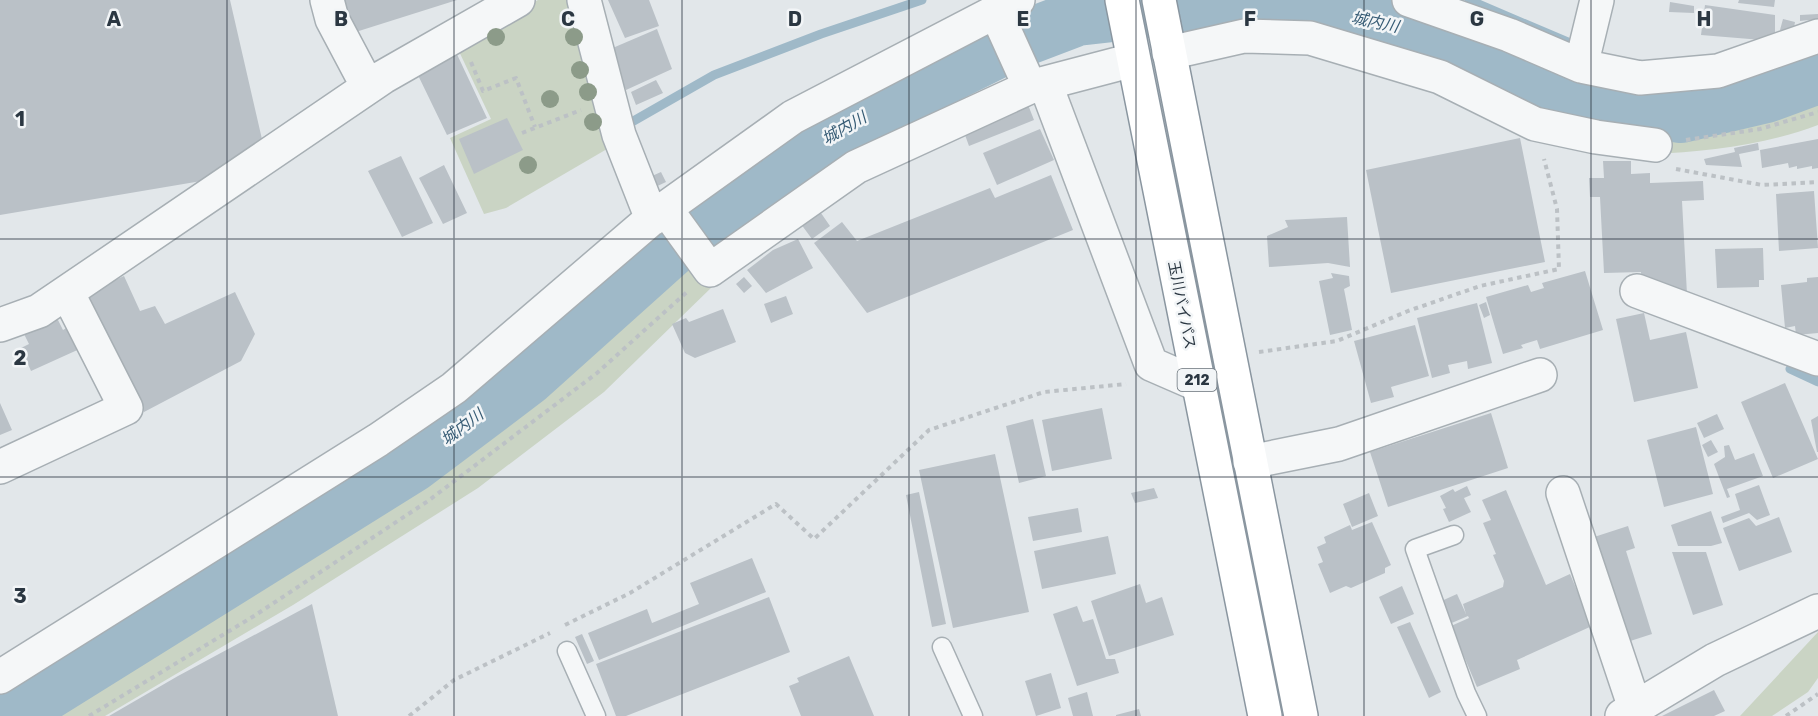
<svg xmlns="http://www.w3.org/2000/svg" width="1818" height="716" font-family="Rubik,'Noto Sans JP',sans-serif">
	<rect width="100%" height="100%" fill="#e2e7ea"/>
	<path fill="#cad4c4" d="M538 0H571L607 149 506 208 484 214 450 138 491 119 456 45Z
		M1210 19 1316 26 1448 56 1540 105 1664 124 1757 110 1818 90V125C1769 144 1705 152 1652 154L1431 86 1287 50 1215 57Z
		M691 261 713 286 604 392 478 488 293 605 105 716H37L203 617 417 479 567 367Z
		M1818 632V678L1808 692 1772 716H1740Z"/>
	<g fill="none" stroke-linecap="round" stroke-linejoin="round">
		<path stroke="#9fb9c8" stroke-width="9" d="M1469 0 1570 43
			M630 123 714 75 821 34 922 0
			M1790 369 1818 382"/>
		<path stroke="#9fb9c8" stroke-width="56" d="M9 716 413 464 527 378 673 247 837 130 1014 42 1077 18 1220 2 1309 9 1446 37 1586 100 1681 115 1766 95 1818 76"/>
	</g>
	<path fill="#bac1c7" d="M0 0H230L264 148 219 178 0 215Z
		M334 0H457L343 36Z
		M608 0H649L659 26 625 38Z
		M1739 0H1775L1774 7 1738 3Z
		M1670 2 1694 6V13L1669 12Z
		M1705 5 1775 15V35L1762 40 1701 35Z
		M1818 14V19L1800 21V15Z
		M1783 19 1795 22 1793 33 1780 30Z
		M657 29 672 69 626 90 608 50Z
		M454 48 487 118 447 135 415 69Z
		M656 80 663 93 636 105 631 92Z
		M1025 97 1034 120 969 146 960 121Z
		M507 118 523 150 474 174 459 139Z
		M1040 129 1054 160 997 185 983 153Z
		M1520 138 1545 262 1391 293 1366 170Z
		M1818 139V168L1812 169V166L1797 169V166L1789 168 1788 163 1762 168 1760 150Z
		M1758 143 1759 150 1739 154 1742 167 1706 165 1704 159 1735 152 1734 148Z
		M401 156 433 223 402 237 368 171Z
		M1603 161H1631V174L1650 173V183L1703 181 1704 200 1682 201 1687 294 1642 285 1641 272 1604 273 1600 197H1590L1589 178H1604Z
		M444 165 467 213 443 224 419 178Z
		M661 172 666 182 649 190 643 180Z
		M1051 175 1073 230 867 313 814 243 842 222 857 241 990 188 995 198Z
		M1814 191 1818 248 1779 251 1776 194Z
		M814 203 830 226 812 239 795 216Z
		M1347 217 1350 267 1328 263 1269 267 1267 236 1288 227 1285 220Z
		M798 239 813 268 766 293 747 270 773 250Z
		M1763 248 1764 280H1759V287L1717 288 1715 249Z
		M1585 271 1603 330 1540 349 1537 340 1521 345 1523 348 1503 354 1486 297 1528 285 1531 292 1544 288 1542 283Z
		M1331 273 1349 276 1350 286 1344 289 1352 330 1330 335 1319 281 1333 278Z
		M124 276 140 311 155 306 165 324 235 292 255 334 241 361 144 412 87 293Z
		M744 277 752 286 744 293 736 284Z
		M1818 277V333L1796 335 1795 326 1785 328 1781 285 1807 282V278Z
		M786 296 793 314 771 323 764 304Z
		M1486 302 1490 315 1484 318 1479 305Z
		M1477 303 1492 363 1468 369 1467 361 1448 365 1450 373 1432 378 1417 318Z
		M723 309 736 342 695 358 685 353 672 324 686 318 689 322Z
		M1644 313 1650 340 1686 332 1698 388 1634 402 1616 319Z
		M57 318 63 330 74 324 84 347 31 371 21 348 29 344 24 334Z
		M1415 325 1429 376 1391 387 1394 397 1371 403 1354 341Z
		M1785 383 1818 459 1773 478 1741 402Z
		M0 403 12 430 0 435Z
		M1102 408 1112 459 1052 471 1042 420Z
		M1491 413 1508 468 1388 507 1370 452Z
		M1717 414 1724 429 1704 438 1697 423Z
		M1818 416V452H1817L1811 420Z
		M1033 419 1046 476 1019 483 1006 426Z
		M1696 427 1713 494 1664 507 1647 440Z
		M1711 440 1718 452 1708 457 1702 445Z
		M1729 445 1735 460 1754 453 1763 476 1727 489 1730 497 1727 498 1714 464 1725 457 1724 446Z
		M995 454 1029 612 953 628 919 470Z
		M1759 485 1770 515 1757 520 1749 513 1723 523 1721 517 1740 510 1735 494Z
		M1467 486 1471 495 1464 498 1471 512 1449 522 1443 509 1446 508 1440 496 1453 489 1455 492Z
		M1154 488 1158 498 1135 503 1131 493Z
		M1506 490 1546 585 1570 574 1592 626 1517 660 1520 669 1477 687 1451 626 1469 618 1468 616 1447 625 1437 603 1457 594 1466 614 1463 604 1503 587 1504 581 1493 555 1496 554 1483 523 1491 520 1482 500Z
		M919 492 946 624 932 627 906 495Z
		M1369 493 1378 516 1352 527 1343 504Z
		M1078 508 1082 532 1033 541 1028 517Z
		M1711 511 1722 543 1711 546H1678L1671 525Z
		M1779 517 1792 552 1739 571 1723 528 1749 518 1756 526Z
		M1372 522 1391 565 1385 568V573L1351 588 1346 586 1330 593 1318 564 1323 562 1317 547 1326 543 1324 537 1350 525 1352 530Z
		M1628 526 1635 548 1626 551 1652 634 1621 644 1588 539Z
		M1108 536 1116 574 1042 589 1034 551Z
		M1672 552H1706L1723 605 1693 615Z
		M752 558 766 592 599 660 588 633 647 609 652 623 699 604 690 583Z
		M1140 584 1146 603 1162 597 1174 635 1109 656 1091 601Z
		M1402 586 1414 614 1391 624 1379 597Z
		M769 597 790 652 626 716H616L596 664Z
		M312 604 338 716H109L178 676Z
		M1077 606 1083 622 1093 619 1106 659H1115L1119 673 1077 686 1053 614Z
		M1410 622 1441 692 1429 698 1397 627Z
		M582 634 594 661 587 664 575 637Z
		M849 656 874 716H801L789 686 799 682 797 678Z
		M1051 673 1061 708 1036 716 1025 681Z
		M1714 690 1725 711 1714 716H1662Z
		M1087 692 1093 716H1073L1068 698Z
		M1139 709 1141 716H1116V715Z"/>
	<g fill="none" stroke-linecap="round" stroke-linejoin="round">
		<defs>
			<path id="lane" d="M1454 535 1415 549 1466 693 1477 716
				M942 647 973 716
				M567 651 596 716"/>
			<path id="street" d="M327 0 332 19 368 87
				M584 0 619 135 652 219
				M1409 0 1509 35 1581 66
				M1597 0 1581 66 1640 78 1718 71 1818 36
				M996 12 1030 87
				M1169 53 1244 36 1310 38 1440 77 1535 124 1596 137 1655 145
				M1045 83 1151 364 1197 384
				M665 208 710 270 856 167 1030 87 1133 60
				M1637 291 1818 359
				M0 325 39 311 383 77 518 0
				M1250 462 1339 444 1540 375
				M0 467 126 408 67 292
				M1563 493 1635 708
				M0 677 378 440 454 388 656 215 793 117 1018 0
				M1622 716 1715 660 1818 611"/>
			<path id="highway" d="M1122 0 1265 716
				M1159 0 1301 716"/>
		</defs>
		<use href="#lane" stroke="#a7afb4" stroke-width="21"/>
		<use href="#street" stroke="#a7afb4" stroke-width="36"/>
		<use href="#highway" stroke="#8a96a0" stroke-width="36"/>
		<path stroke="#bcc1c5" stroke-width="4" stroke-dasharray="4.5 4.5" stroke-linecap="butt" d="M471 62 483 91 516 78 535 127
			M522 133 581 110
			M1686 140 1760 129 1818 112
			M1676 169 1762 185 1818 182
			M1259 352 1337 341 1408 311 1480 286 1559 269 1557 209 1544 159
			M565 625 630 593 776 504 814 539 929 430 1044 392 1126 384
			M89 716 254 616 428 501 597 373 688 291
			M409 716 454 680 550 633
			M1786 716 1818 694"/>
		<use href="#lane" stroke="#f5f7f8" stroke-width="18"/>
		<use href="#street" stroke="#f5f7f8" stroke-width="33"/>
		<use href="#highway" stroke="#fff" stroke-width="33"/>
	</g>
	<g fill="#8c9b89">
		<circle cx="496" cy="37" r="9"/>
		<circle cx="574" cy="37" r="9"/>
		<circle cx="580" cy="70" r="9"/>
		<circle cx="588" cy="92" r="9"/>
		<circle cx="550" cy="99" r="9"/>
		<circle cx="593" cy="122" r="9"/>
		<circle cx="528" cy="165" r="9"/>
	</g>
	<path fill="none" stroke="#2b3742" stroke-width="1.5" stroke-opacity="0.55" d="M227 0V716M454 0V716M682 0V716M909 0V716M1136 0V716M1364 0V716M1591 0V716M0 239H1818M0 477H1818"/>
	<g text-anchor="middle" dominant-baseline="central" stroke-width="5" stroke-linejoin="round" paint-order="stroke">
		<rect fill="#f2f5f7" stroke="#677078" stroke-width="1.5" x="1177.5" y="369" width="39" height="22" rx="4.5"/>
		<g font-size="14" font-weight="bold" fill="#2b3742">
			<text x="1197" y="380">212</text>
		</g>
		<g font-size="15" fill="#2b3742" stroke="#f2f5f7">
			<text transform="translate(1182 305) rotate(79)">玉川バイパス</text>
		</g>
		<g font-size="16" font-style="italic" fill="#365b74" stroke="#f2f5f7">
			<text transform="translate(1375 22) rotate(12)">城内川</text>
			<text transform="translate(844 128) rotate(-30)">城内川</text>
			<text transform="translate(462 427) rotate(-37)">城内川</text>
		</g>
	</g>
	<g font-size="20" text-anchor="middle" font-weight="bold" fill="#2b3742" stroke="#f2f5f7" stroke-width="5" stroke-linejoin="round" paint-order="stroke">
		<text x="114" y="26">A</text>
		<text x="341" y="26">B</text>
		<text x="568" y="26">C</text>
		<text x="795" y="26">D</text>
		<text x="1023" y="26">E</text>
		<text x="1250" y="26">F</text>
		<text x="1477" y="26">G</text>
		<text x="1704" y="26">H</text>
		<text x="20" y="126">1</text>
		<text x="20" y="365">2</text>
		<text x="20" y="603">3</text>
	</g>
</svg>
